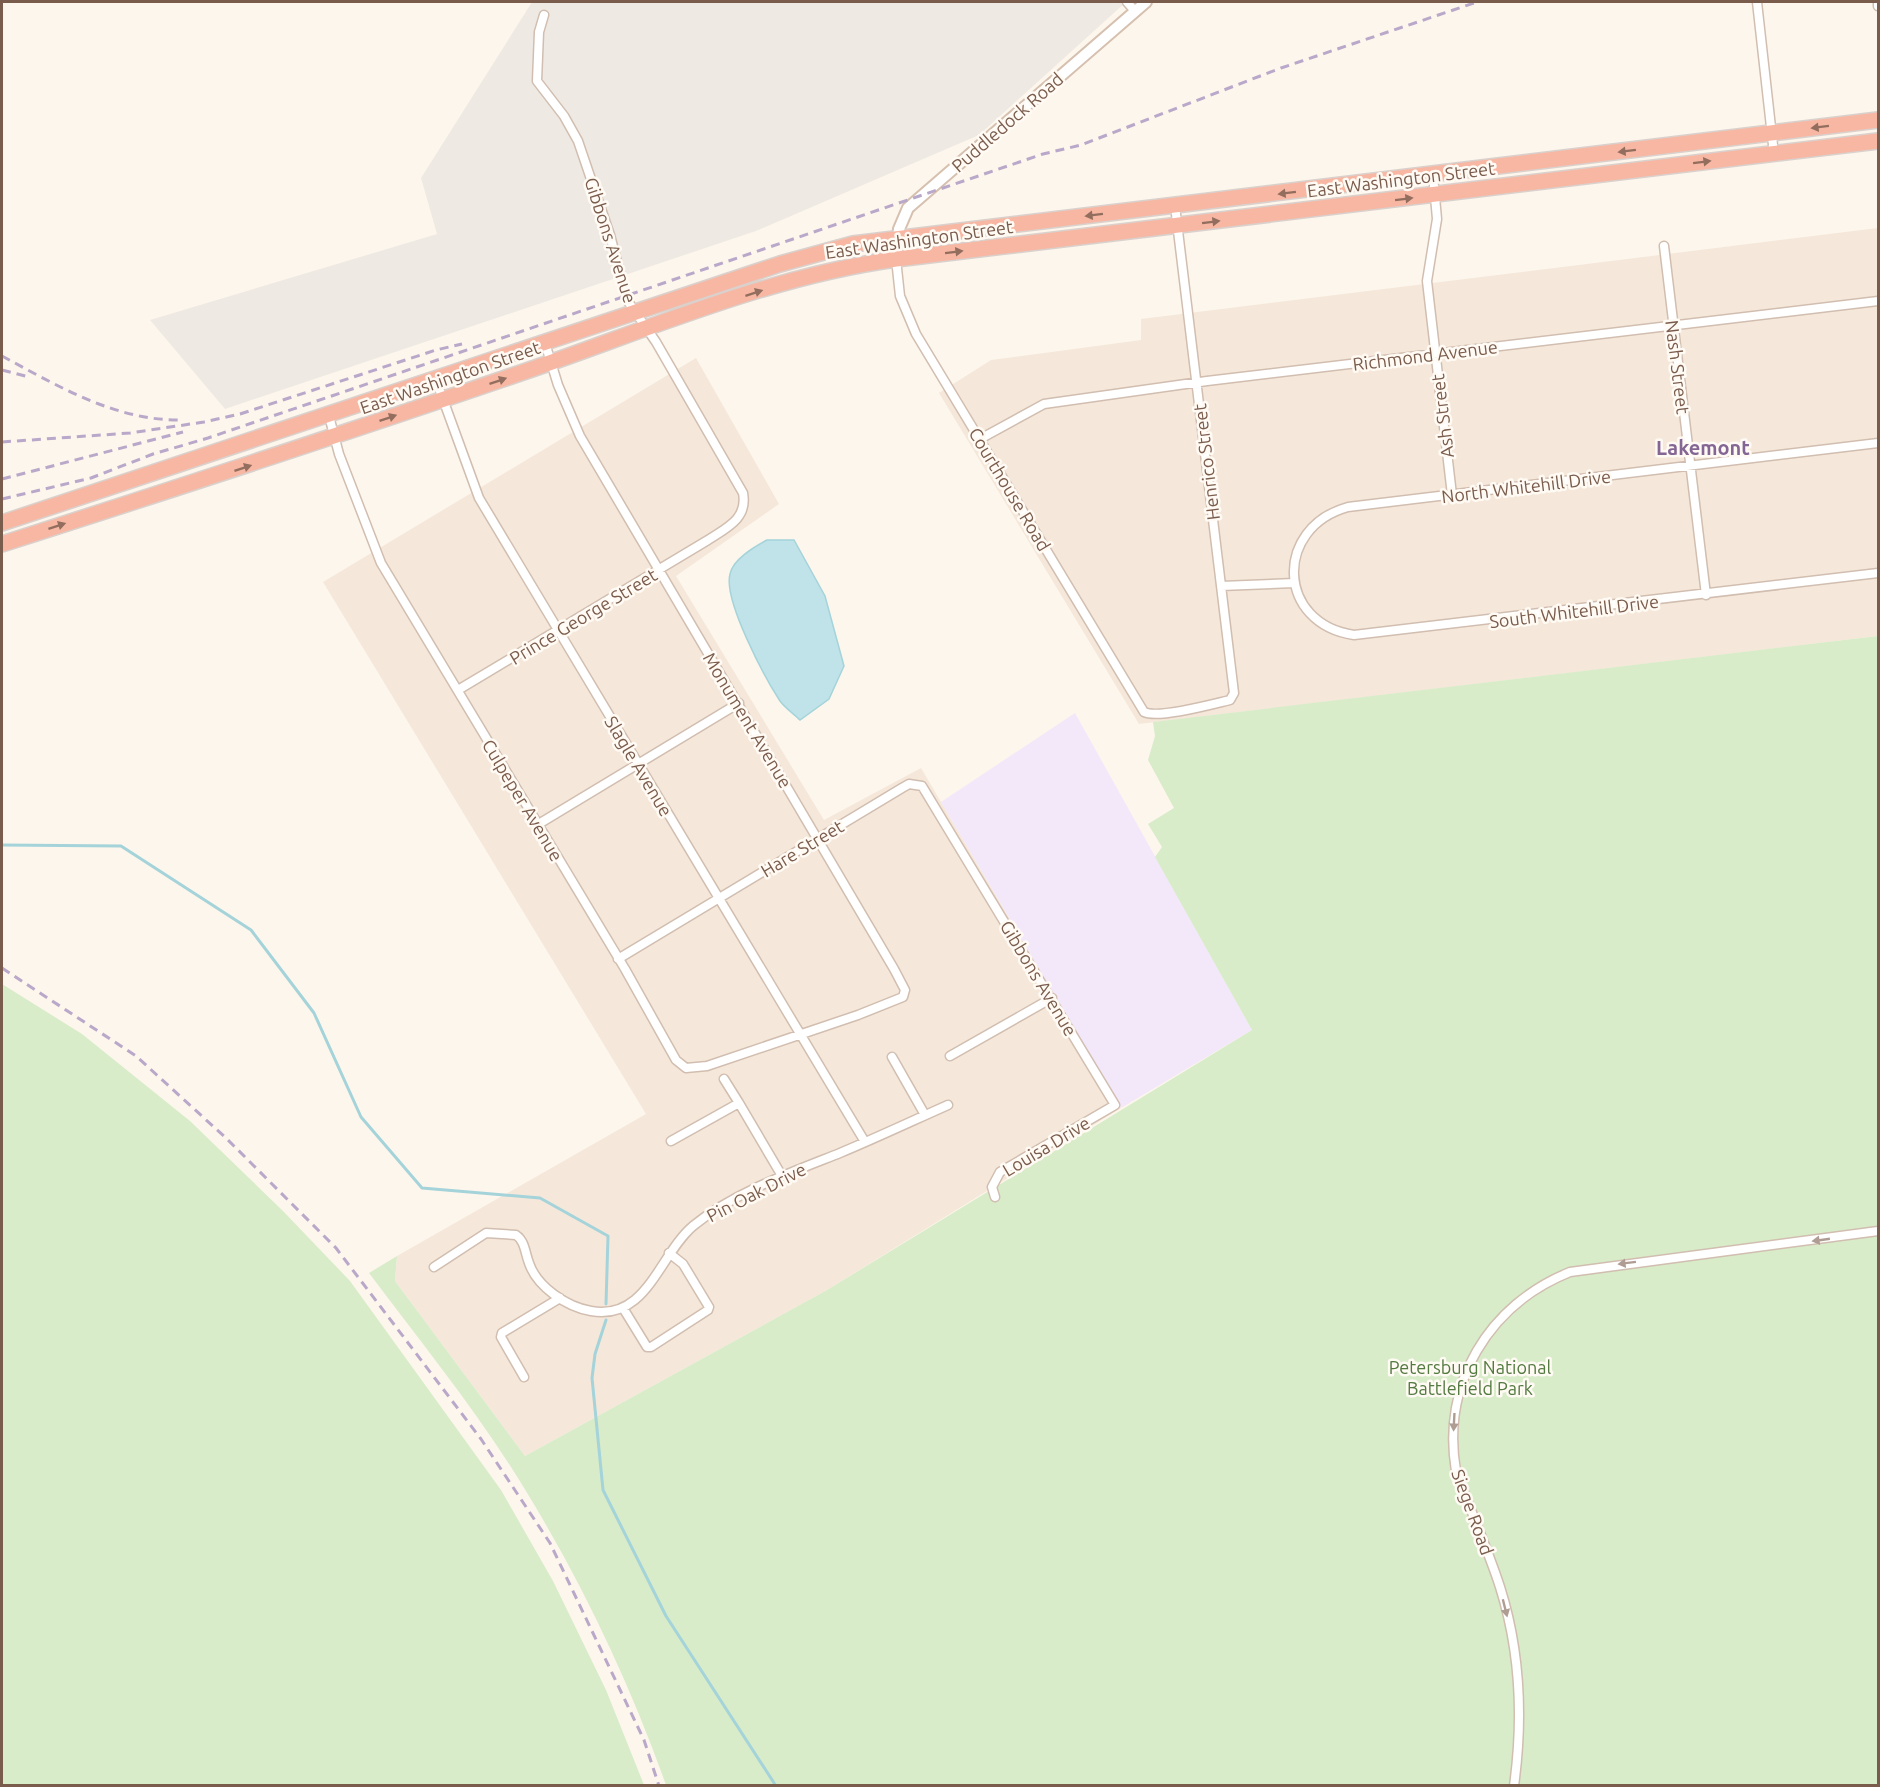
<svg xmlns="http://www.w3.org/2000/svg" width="1880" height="1787" font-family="Ubuntu,sans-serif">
	<rect width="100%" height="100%" fill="#fdf6ec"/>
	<path fill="#f5e8da" d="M1878 228V636L1139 724 939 393 991 360 1141 340V319Z
		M696 358 779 504 676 576 824 820 921 768 1121 1108 827 1290 525 1456 395 1281 397 1256 646 1114 323 582Z"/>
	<path fill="#efe9e4" d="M532 2H1126L979 135 756 231 225 409 150 320 437 234 421 178Z"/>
	<path fill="#f3e8fa" d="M1075 713 1252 1030 1121 1108 941 802Z"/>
	<path fill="#d8ecc9" d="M1878 636V1785H666C627 1675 574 1566 511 1467 468 1400 417 1337 369 1273L397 1256 395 1281 525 1456 827 1290 1252 1030 1155 857 1162 847 1148 824 1174 808 1148 760 1155 736 1153 722Z
		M2 984 82 1034 190 1121 283 1211 350 1281 501 1490 553 1581 606 1690 644 1785H2Z"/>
	<path fill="#bfe3e8" stroke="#a5d3da" stroke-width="1.5" d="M767 540H794L825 596 844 666 829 699 800 720C794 714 785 708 780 701 765 678 723 600 730 574 733 559 754 547 767 540Z"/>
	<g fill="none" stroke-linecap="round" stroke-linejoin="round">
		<path stroke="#a5d3da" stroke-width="3" d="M2 845 121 846 251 930 314 1013 361 1117 422 1188 540 1198 608 1236 606 1304
			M606 1320 595 1354 592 1378 603 1490 666 1616 776 1786"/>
		<defs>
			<path id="street" d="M1127 2 1135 11
				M1757 2 1774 154
				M1878 2V6
				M1433 175 1437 219 1427 281 1452 495
				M1664 246 1706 595
				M896 259 900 296 916 334 1144 712C1158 719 1213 704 1230 700L1234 693 1175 206
				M436 380 479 498 865 1142
				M329 416 339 454 381 563 625 969 676 1060 686 1068 707 1066 858 1015 903 997 905 990 894 969 580 436 558 385 545 343
				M980 439 1044 404 1207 381 1878 301
				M1878 443 1348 507C1273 528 1277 624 1354 635L1878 573
				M1221 586 1294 583
				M458 690 708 540C726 528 748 519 743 493L656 342 627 300 610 235 578 141 564 116 537 81 539 32 544 15
				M537 825 739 703
				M618 959 902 788 909 784 922 786 1115 1105 1000 1172 992 1187 995 1197
				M950 1056 1052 998
				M892 1057 925 1115
				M724 1079 739 1103
				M671 1141 739 1103 782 1176
				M434 1267 486 1233 516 1235C525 1241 525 1253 529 1263 537 1287 567 1307 591 1311 647 1321 659 1255 693 1226 733 1193 792 1172 840 1153 876 1138 912 1121 948 1105
				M623 1308 647 1347H651L708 1310 709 1307 683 1264 669 1253
				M524 1377 501 1337 502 1333 560 1298
				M1514 1786C1523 1720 1520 1650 1500 1587 1487 1547 1470 1510 1456 1471 1441 1384 1488 1305 1570 1272L1878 1231"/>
			<path id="secondary" d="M896 259 899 229 908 208 1146 2"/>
			<path id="highway" d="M2 523 780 264 853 244 1878 120
				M2 544C180 487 358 429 535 368 653 327 772 276 896 259L1878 141"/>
		</defs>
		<use href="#street" stroke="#d1beb0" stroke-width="11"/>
		<use href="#secondary" stroke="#d6c0b0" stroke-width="14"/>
		<use href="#highway" stroke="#dad1cd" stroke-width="18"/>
		<use href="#street" stroke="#fff" stroke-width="8"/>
		<use href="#secondary" stroke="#fff" stroke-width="10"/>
		<use href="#highway" stroke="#f7b7a3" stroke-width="15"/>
		<path stroke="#b9a8c9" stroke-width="3" stroke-dasharray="9 6" stroke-linecap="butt" d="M2 356C56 385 114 420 178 420
			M2 370 29 377
			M2 442 130 433 204 422 240 414 436 350 462 344
			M2 479 183 432
			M2 499 91 478 153 454 208 438 1043 154 1081 145 1281 68 1477 2
			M2 968 136 1056 226 1138 336 1248 481 1439 550 1543 644 1740 659 1786"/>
	</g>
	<defs><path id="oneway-solid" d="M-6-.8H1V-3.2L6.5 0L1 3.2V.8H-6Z" transform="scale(1.5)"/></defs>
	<g fill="#936e5e">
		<use href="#oneway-solid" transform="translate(1820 127) rotate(173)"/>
		<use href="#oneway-solid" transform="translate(1627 151) rotate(173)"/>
		<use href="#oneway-solid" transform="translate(1702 162) rotate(-7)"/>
		<use href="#oneway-solid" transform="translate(1287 193) rotate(173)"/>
		<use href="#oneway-solid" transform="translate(1404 199) rotate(-7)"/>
		<use href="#oneway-solid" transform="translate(1094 215) rotate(173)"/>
		<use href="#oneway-solid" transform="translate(1211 222) rotate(-7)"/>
		<use href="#oneway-solid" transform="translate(954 252) rotate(-7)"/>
		<use href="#oneway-solid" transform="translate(754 293) rotate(-18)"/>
		<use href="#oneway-solid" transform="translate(498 381) rotate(-19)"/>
		<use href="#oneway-solid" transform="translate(388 418) rotate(-19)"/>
		<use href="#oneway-solid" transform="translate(243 468) rotate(-18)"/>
		<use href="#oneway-solid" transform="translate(57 526) rotate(-18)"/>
	</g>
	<g fill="#af9d94">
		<use href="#oneway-solid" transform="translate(1821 1240) rotate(172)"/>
		<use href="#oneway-solid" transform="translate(1627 1263) rotate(173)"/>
		<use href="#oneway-solid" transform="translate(1454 1422) rotate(93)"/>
		<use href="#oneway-solid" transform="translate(1505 1608) rotate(76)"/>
	</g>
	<g text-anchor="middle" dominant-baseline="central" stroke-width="5" stroke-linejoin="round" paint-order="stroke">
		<g font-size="18" fill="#7a5c4d" stroke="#fffaf3">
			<text transform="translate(1007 122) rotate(-41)">Puddledock Road</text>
			<text transform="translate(1401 179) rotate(-7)">East Washington Street</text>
			<text transform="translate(919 239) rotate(-8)">East Washington Street</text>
			<text transform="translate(611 240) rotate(72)">Gibbons Avenue</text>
			<text transform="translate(1425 355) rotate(-7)">Richmond Avenue</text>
			<text transform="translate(1678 367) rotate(83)">Nash Street</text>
			<text transform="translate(450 377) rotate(-19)">East Washington Street</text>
			<text transform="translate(1442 416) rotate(-97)">Ash Street</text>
			<text transform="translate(1206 462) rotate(-97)">Henrico Street</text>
			<text transform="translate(1526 486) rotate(-7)">North Whitehill Drive</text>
			<text transform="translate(1010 489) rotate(59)">Courthouse Road</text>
			<text transform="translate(1574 611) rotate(-7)">South Whitehill Drive</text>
			<text transform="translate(583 616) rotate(-31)">Prince George Street</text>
			<text transform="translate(748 720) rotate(59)">Monument Avenue</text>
			<text transform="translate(639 766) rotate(59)">Slagle Avenue</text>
			<text transform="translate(523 800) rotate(59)">Culpeper Avenue</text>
			<text transform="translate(802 848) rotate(-31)">Hare Street</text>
			<text transform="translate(1039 978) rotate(59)">Gibbons Avenue</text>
			<text transform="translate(1046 1146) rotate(-31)">Louisa Drive</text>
			<text transform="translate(756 1192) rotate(-27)">Pin Oak Drive</text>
			<text transform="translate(1473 1512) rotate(70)">Siege Road</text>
		</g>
		<g font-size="18" fill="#537a41" stroke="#fffaf3">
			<text x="1470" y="1367">Petersburg National<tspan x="1470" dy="21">Battlefield Park</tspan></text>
		</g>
		<g font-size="20" font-weight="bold" fill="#846695" stroke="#fffaf3">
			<text x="1703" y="447">Lakemont</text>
		</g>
	</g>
	<rect width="1880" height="1787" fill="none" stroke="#7a5c4d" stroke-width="6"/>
</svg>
